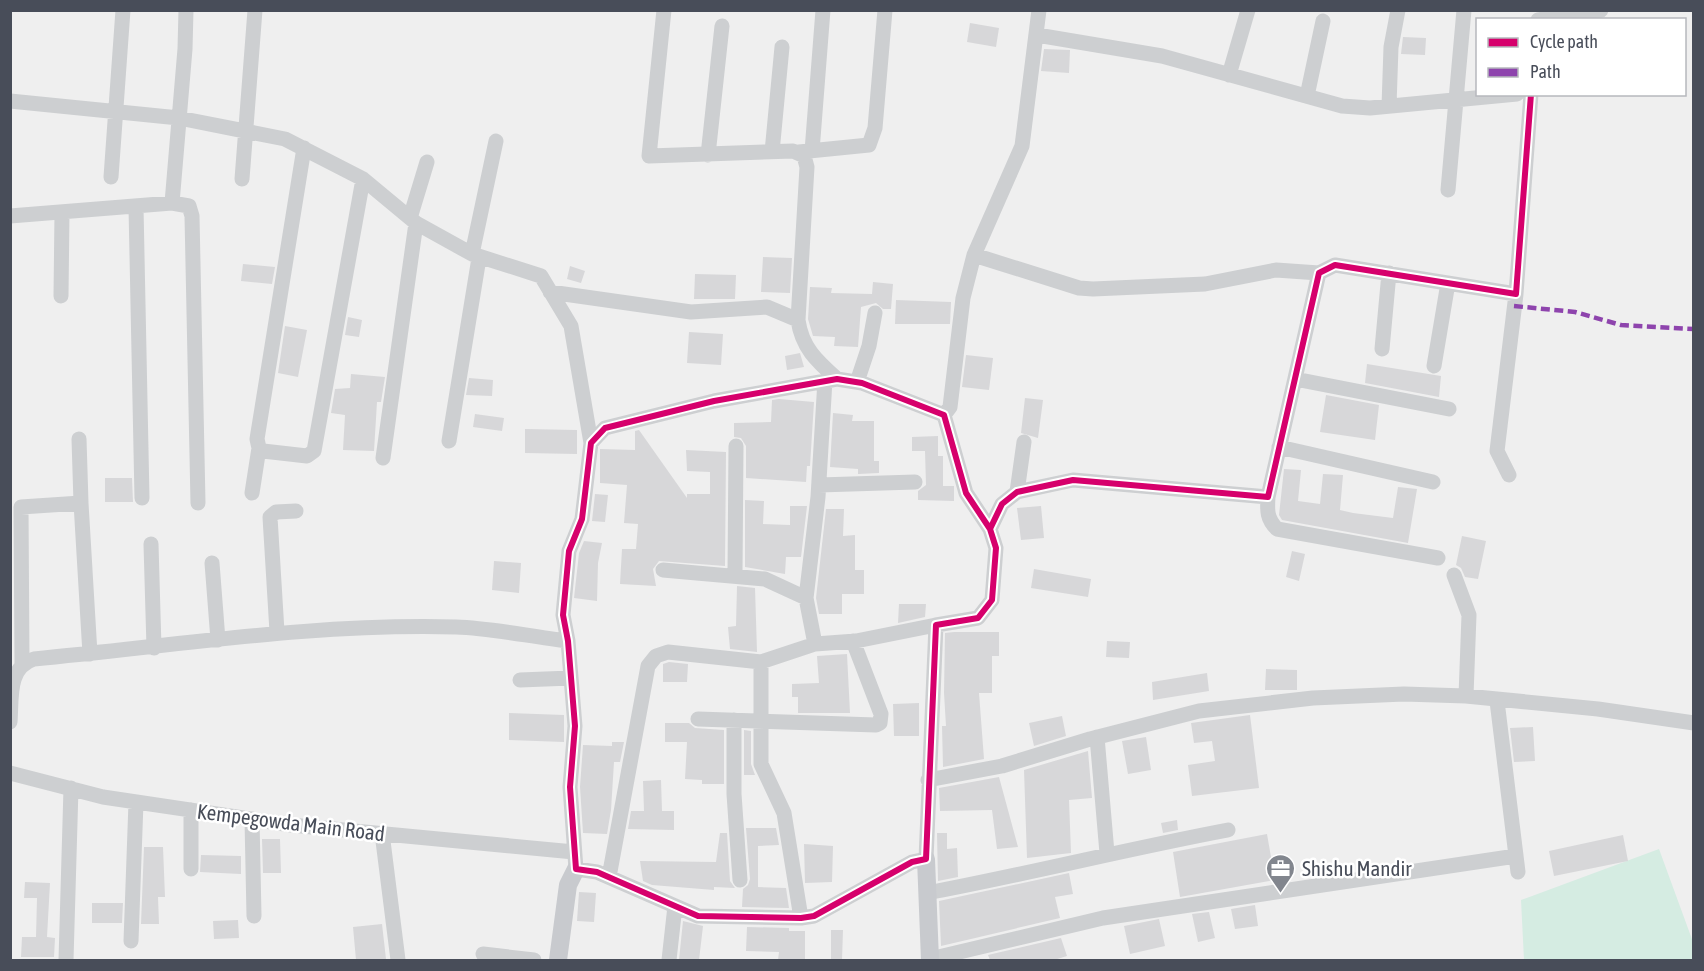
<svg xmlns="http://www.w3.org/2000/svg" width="1704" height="971" font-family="'Asap Condensed',sans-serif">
	<rect width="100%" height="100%" fill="#efefef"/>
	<path fill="#d5ece2" d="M1659 849 1693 942V960H1524L1521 900Z"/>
	<path fill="#d7d7d9" d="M970 23 999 28 996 47 967 42Z
		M1403 37 1426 38 1425 55 1401 54Z
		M1044 49 1070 50 1069 73 1041 71Z
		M763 257 792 258 790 293 761 292Z
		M243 264 275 267 272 284 241 281Z
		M570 266 585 271 581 283 567 279Z
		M695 274 736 275 735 299H694Z
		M873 282 893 284 891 309H883L876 303 861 307 858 347 834 346 835 337 813 336 808 319 810 287 832 288 831 293 872 294Z
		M896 300 951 302 950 324H895Z
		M348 317 362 320 359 337 345 335Z
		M285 326 307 330 298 377 278 373Z
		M689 332 723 334 721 365 687 363Z
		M800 353 804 367 787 370 785 356Z
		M966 355 993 358 989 390 962 387Z
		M1367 364 1441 376 1439 397 1365 383Z
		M351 374 385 377 381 402H377L374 451 343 450 345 415 331 413 335 389 350 388Z
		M469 378 493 380 492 396 466 395Z
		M1326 395 1379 405 1375 440 1320 432Z
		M1025 398 1043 400 1038 438 1021 433Z
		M779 399 814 402 810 466H807L806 482 746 478V446L741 438 734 437V423L771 422 772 400Z
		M833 413 853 415 852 421H874V461H879V473L858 474V469L830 467Z
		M475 414 504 418 502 431 473 427Z
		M525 429 577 430V454L525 453Z
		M639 430 687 498V494H710V472L687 471 686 450 726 452 725 566 659 561 653 569 656 586 620 584 622 549H636L638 524 624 523 627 485 600 483V449L635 450V431Z
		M938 436V456H943V486H954V501L918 500V491L926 485 925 451H912V437Z
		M1284 469 1301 470 1298 501 1320 504 1323 474 1343 475 1340 510 1353 513 1393 518 1398 487 1417 489 1408 543 1282 520 1279 515Z
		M105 478H132L133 502H105Z
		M595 494 608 495 605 522 592 521Z
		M745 500 764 501 763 524 790 525V506H807L801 557H786L785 574 745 567Z
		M1041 506 1044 538 1021 540 1017 508Z
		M826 509H844L843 536 855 535V570H864V594H842V614H819L816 598Z
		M1462 536 1486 541 1478 579 1465 577 1461 568 1456 565Z
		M584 541 602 543 598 563 597 601 574 598 579 553Z
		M1292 551 1305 554 1299 581 1286 577Z
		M494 561 521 563 519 593 492 590Z
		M1034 569 1091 579 1088 597 1031 588Z
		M737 586 755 588 757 652 730 649 728 627 736 626Z
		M899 604H926L925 617 898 623Z
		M954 632H999V656H992V693H979L984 759 943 767 942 726H946L944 693 945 633Z
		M1107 641 1130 642 1129 658 1106 657Z
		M847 654 850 713H798V697H792V684L819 683 817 656Z
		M669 662 688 664 687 682H663V664Z
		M1266 669 1297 670V690H1265Z
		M1207 673 1209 691 1153 700 1152 682Z
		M919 703V736H894L893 704Z
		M509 713 564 715V742L509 740Z
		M1250 715 1259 788 1192 796 1188 765 1215 761 1212 741 1194 743 1191 723Z
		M1062 716 1066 736 1034 746 1029 723Z
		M665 723H689L695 728 724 730V784H702V780L685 779 687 742H665Z
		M1533 727 1535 761 1514 762 1510 728Z
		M744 730 751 731V764L755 775H744Z
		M1146 737 1151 770 1128 774 1122 741Z
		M612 742H624L620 762H614L611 810 607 834 583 833 580 787 583 745 612 746Z
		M1088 751 1092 798 1069 800 1071 853 1027 858 1024 770Z
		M999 777 1018 847 997 849 992 810 940 811 939 788Z
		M661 780 662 811H674V830L628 829 631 811H644L643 781Z
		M1177 820 1178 830 1163 833 1161 823Z
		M746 828H776L779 845 758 846V887L786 888 789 908 742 907 743 889 748 885 750 879Z
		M720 833H727L730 881 735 888 714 887V890L652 885 643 881 640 861 716 862Z
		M937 833H947V849L957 848 958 877 938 881Z
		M1267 834 1275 880 1180 897 1173 852Z
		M1623 835 1628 861 1554 876 1549 851Z
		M262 839H280L281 873H263Z
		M804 844 833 846 832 882 805 883Z
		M144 847H163L165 897H158L159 924H141Z
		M201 855 241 856V874L200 872Z
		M1069 873 1073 894 1055 897 1060 918 941 946 939 901Z
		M25 882 50 883 47 937 55 938 54 957H21L22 937H36L37 898H24Z
		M579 892 596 893 594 922 577 921Z
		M92 903H123L122 923H92Z
		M1255 905 1258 926 1235 929 1231 909Z
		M1209 912 1215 938 1198 942 1192 914Z
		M1159 919 1165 946 1130 954 1124 926Z
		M238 920 239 938 214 939 213 921Z
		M683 921 703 926 699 960H679Z
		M382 924 386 959 356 960 353 927Z
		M747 927 789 928V931H805V960H778L779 952 746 951Z
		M831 930H843L842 960H831Z
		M1061 938 1067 956 1054 960H990L988 955Z"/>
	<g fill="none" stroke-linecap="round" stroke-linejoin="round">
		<path stroke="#cdcfd1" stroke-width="15" d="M664 10 649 156 793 151 804 156 807 167 798 320C802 348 817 361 837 379
			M1538 20 1601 10
			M1037 35 1162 56 1342 106 1370 108 1517 94
			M1229 75 1248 10
			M1307 96 1323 21
			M10 101 179 118 285 139 363 179 416 223 472 254 541 276 571 326 591 443
			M1389 106 1391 47 1398 10
			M304 148 257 439 259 448 263 451 307 456 314 451 363 179
			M812 151 823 10
			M772 152 782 47
			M799 152 869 145 875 128 885 10
			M708 155 722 26
			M111 177 123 10
			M242 179 255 10
			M1448 190 1464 10
			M172 203 185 49 186 10
			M136 207 142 498
			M10 216 172 203 189 206 192 216 198 503
			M410 218 427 162
			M472 254 496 141
			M974 255 1079 288 1093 289 1205 284 1276 270 1319 273
			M550 292 691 312 767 307 798 320
			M61 296 62 213
			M1382 349 1389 273
			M1434 366 1448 283
			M837 379 862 383 944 415 966 493 990 529 996 548 992 600 978 618 936 625 926 859 912 862 814 916 801 918 698 916 597 872 576 869 570 787 575 726 568 641 563 615 569 551 582 519 591 443 605 428 714 401Z
			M1295 379 1449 409
			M857 382 869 346 875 313
			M944 415 950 407 963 298 974 255 1022 146 1039 10
			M449 441 479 258
			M1279 447 1433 482
			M383 458 416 223
			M1509 475 1497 451 1516 294
			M819 485 915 482
			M1017 492 1024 442
			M252 493 259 448
			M1268 497C1267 511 1267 519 1277 529L1438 558
			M81 503 90 654
			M990 529 1002 504 1017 492 1073 480 1268 497 1319 273 1335 265 1516 294 1531 94
			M151 544 154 648
			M212 563 218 640
			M663 570 765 579 806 598
			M735 574 736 446
			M1454 575 1469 615 1466 696
			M277 632 270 517 276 512 296 511
			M815 644 806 598 818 497 825 380
			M761 662V764L784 813 801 918
			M22 663 21 507 81 503 79 439
			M520 680 571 678
			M1497 701 1518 872
			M698 719 876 725 880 723 881 714 853 641
			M734 720V794L740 880
			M10 722C12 698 7 668 34 659 174 646 314 623 456 627 493 628 531 637 568 641
			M1097 737 1107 853
			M10 773 103 797 291 825 574 852
			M928 780 1002 766 1090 739 1199 711 1313 698 1404 694 1466 696 1598 709 1694 723
			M252 819 254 916
			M382 833 398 960
			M191 869V810
			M609 877 648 666 656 656 668 652 761 662 815 644 856 641 936 625
			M927 893C1028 874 1127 849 1228 830
			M131 941 136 802
			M483 954 534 960
			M930 959 1103 918 1516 856
			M66 960 71 788
			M669 960 675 906"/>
		<path stroke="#c8cace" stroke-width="18" d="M926 859 930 960
			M558 960 568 885 576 869"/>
		<path stroke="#8e44ad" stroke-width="4.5" stroke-dasharray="9 4.5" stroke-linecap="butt" d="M1514 306 1575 312 1621 325 1694 329"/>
		<defs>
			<path id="cycleway" d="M837 379 862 383 944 415 966 493 990 529 996 548 992 600 978 618 936 625 926 859 912 862 814 916 801 918 698 916 597 872 576 869 570 787 575 726 568 641 563 615 569 551 582 519 591 443 605 428 714 401Z
				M990 529 1002 504 1017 492 1073 480 1268 497 1319 273 1335 265 1516 294 1531 94"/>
		</defs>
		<use href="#cycleway" stroke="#fff" stroke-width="10"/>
		<use href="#cycleway" stroke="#d6006c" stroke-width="6"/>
	</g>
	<defs>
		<symbol id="office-pin" viewBox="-11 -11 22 30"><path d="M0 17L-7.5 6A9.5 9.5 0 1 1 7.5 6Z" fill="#82868e" stroke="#fff"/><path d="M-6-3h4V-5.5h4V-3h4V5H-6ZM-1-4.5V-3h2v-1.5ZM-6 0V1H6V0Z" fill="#fff"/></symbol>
	</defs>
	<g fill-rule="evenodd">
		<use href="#office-pin" x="1264" y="852" width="33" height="45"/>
	</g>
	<g text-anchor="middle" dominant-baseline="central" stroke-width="5" stroke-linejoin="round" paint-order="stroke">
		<g font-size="21" fill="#484d59" stroke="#fff">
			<text transform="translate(291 822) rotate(7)">Kempegowda Main Road</text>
		</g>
		<g font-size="21" fill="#484d59" stroke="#fff" text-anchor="start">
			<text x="1302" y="868">Shishu Mandir</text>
		</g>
	</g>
	<rect width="1704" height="971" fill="none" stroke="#484d59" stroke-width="24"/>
	<rect x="1476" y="18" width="210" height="78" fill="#ffffff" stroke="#b6b8bd" stroke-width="1.5"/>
	<rect x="1488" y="38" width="30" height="9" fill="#d6006c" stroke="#b6b8bd" stroke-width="1.5"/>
	<text x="1530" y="48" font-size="18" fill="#484d59">Cycle path</text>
	<rect x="1488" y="68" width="30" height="9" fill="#8e44ad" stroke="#b6b8bd" stroke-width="1.5"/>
	<text x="1530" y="78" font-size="18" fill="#484d59">Path</text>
</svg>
